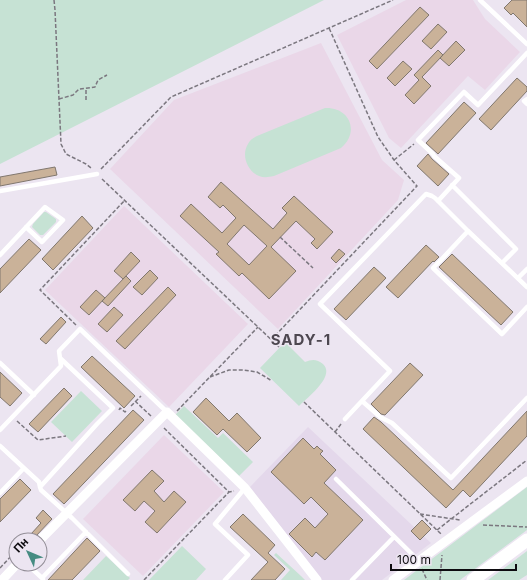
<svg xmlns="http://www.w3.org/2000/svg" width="527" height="580" font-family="Inter,sans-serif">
	<rect width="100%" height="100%" fill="#ece5f1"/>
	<path fill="#e4d8eb" d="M308 427 431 543 382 580H322L250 487Z"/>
	<path fill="#ead7e8" d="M406 0H473L485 19 520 52 485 90 468 76 401 148 389 138 337 35Z
		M321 43 382 160 404 180 398 200 278 329 110 169 174 100Z
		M124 206 248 324 169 407 45 290Z
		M164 435 224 492 143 576 83 519Z"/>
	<path fill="#c6e2d4" d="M0 0H324L0 164Z
		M325 108C350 107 360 132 341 148L274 176C269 177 264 178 259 176 247 171 241 155 248 144 250 140 253 138 257 136Z
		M44 212H46L56 219V222L43 235H40L32 227 33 224Z
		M285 342 305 362C312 359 317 359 323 364 336 376 307 398 299 406L260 368Z
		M81 391 102 411 72 442 51 422Z
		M184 406 218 438 223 433 253 462 239 476 175 415Z
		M527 487V530L460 580H404Z
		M182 546 206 569 196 580H149Z
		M527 551V575L519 580H488Z
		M276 553 301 576 305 580H281L290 570 274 555Z
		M106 556 130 578 128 580H83Z"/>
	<path fill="#cab299" stroke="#80776e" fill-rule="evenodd" d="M512 0H527V27L513 13 511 15 504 8Z
		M420 7 429 15 377 69 369 61Z
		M438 24 447 32 431 49 422 41Z
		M456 41 465 50 449 66 440 58Z
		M438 50 443 55 422 77 431 86 414 104 405 95 419 80 414 75Z
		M403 61 412 69 395 86 387 78Z
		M517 78 527 87V91L491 130 479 119Z
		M464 102 476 113 438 154 426 143Z
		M428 154 432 159 449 174 438 186 417 166Z
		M55 167 57 175 0 186V177Z
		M221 182 273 229 287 213 282 208 294 196 333 232 317 249 311 243 315 239 296 221 271 247 296 271 269 299 242 273 239 276 216 254 219 252 180 216 191 204 222 233 236 218 223 205 220 208 208 197ZM244 225 267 246 249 265 227 244Z
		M82 216 93 228 53 270 42 259Z
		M29 239 41 250 0 293V269Z
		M426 245 439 257 434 262 433 261 398 298 386 287Z
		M339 249 345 254 336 263 331 258Z
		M131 252 140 261 123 279 114 271Z
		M452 254 513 312 501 325 439 267Z
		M374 267 386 278 346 320 334 309Z
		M150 270 158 278 142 295 133 287Z
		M126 276 131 281 108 306 102 301Z
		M168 287 176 295 125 349 116 341Z
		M96 290 105 298 89 315 80 307Z
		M114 307 123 315 107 332 98 324Z
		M61 317 66 322 46 344 40 339Z
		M92 356 135 396 124 408 81 367Z
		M410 363 423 375 385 415 381 414 371 404Z
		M0 372 22 393 10 406 0 397Z
		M64 388 72 396 38 432 29 424Z
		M206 398 229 421 237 413 261 438 247 452 223 429 217 435 193 412Z
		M133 410 144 420 64 504 53 494Z
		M527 411V436L470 497 463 490 446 508 363 429 374 417 381 422 453 490Z
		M303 438 314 449 317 446 320 449 323 451 320 454 336 470 324 483 363 520 325 560 316 552 312 557 289 534 305 518 315 528 328 514 311 497 304 504 271 472Z
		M152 470 164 481 154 491 164 502 174 491 186 502 157 533 145 522 155 511 144 501 135 511 123 500Z
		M20 479 31 490 0 522V499Z
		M43 510 52 519 35 537 31 534 41 523 36 518Z
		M243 514 275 545 268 553 285 569 275 580H251L268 562 230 527Z
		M422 520 431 529 420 540 411 531Z
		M87 538 100 551 72 580H48Z"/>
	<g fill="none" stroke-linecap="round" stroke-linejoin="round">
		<path stroke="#7b777f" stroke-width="1.5" stroke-dasharray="4 2" stroke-linecap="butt" d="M54 0 55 10 61 144 66 154 86 164 91 168
			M59 99 73 95 79 89 95 87 98 80 107 75
			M86 100V88
			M394 160 414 144
			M101 169 171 97 393 0
			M102 179 279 347
			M280 237 313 268
			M76 325 40 290 125 200
			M271 340 417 186 394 160 378 137 329 28
			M210 377 229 370H243L257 372 264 376 272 381
			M135 401 151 416
			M304 402 441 534
			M131 406 141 396
			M119 410 120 408 125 412 127 410
			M177 411 258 327
			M17 421 38 440 66 436
			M164 428 229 492 234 491
			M335 432 341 424
			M420 514 460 520
			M483 525 527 527
			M437 530 527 460
			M40 552 43 548
			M0 568 15 552
			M422 569 427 580
			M144 580 229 492
			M440 580 442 555"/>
		<path stroke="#fff" stroke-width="4.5" d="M480 0 527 44
			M527 99 524 101 527 104
			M433 154 418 140 464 92 478 105 527 53
			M434 156 459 178 438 201
			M452 185 516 249 502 263
			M0 191 97 174
			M0 255 45 207 63 220 42 242 26 227
			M440 261 468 231
			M438 263 433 268 502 334 527 307
			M518 278 527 269
			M0 363 34 395
			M362 401 378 415
			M380 417 392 423 451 478 527 398
			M345 419 390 371 320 304 426 194 432 196 435 198 468 231 527 287
			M0 430 61 366 59 351 80 329 167 412
			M0 446 39 482 40 487 41 490 72 518 128 574
			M336 479 419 561
			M40 487 97 424 113 408 60 358
			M0 493 24 468
			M27 564 43 579
			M42 578 86 532
			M225 580 248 555 215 524 245 488
			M352 580 394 537"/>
		<path stroke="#fff" stroke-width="9" d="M40 540 167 412 245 488 317 580
			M2 580 17 564
			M393 580 527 481"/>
		<path stroke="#fff" stroke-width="13" d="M473 580 527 540"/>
	</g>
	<g text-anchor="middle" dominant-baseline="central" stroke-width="3" stroke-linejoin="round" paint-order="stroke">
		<g font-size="15" font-weight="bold" letter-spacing="1" fill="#4d4750" stroke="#ece5f1">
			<text x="301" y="339">SADY-1</text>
		</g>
	</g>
	<g transform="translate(28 552) rotate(314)"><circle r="19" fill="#ece5f1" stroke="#938e97"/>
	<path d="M0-3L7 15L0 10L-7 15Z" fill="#468c82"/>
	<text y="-6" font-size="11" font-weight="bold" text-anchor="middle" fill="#0d0b0f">Пн</text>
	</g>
	<path d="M391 564v6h125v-6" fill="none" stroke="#0d0b0f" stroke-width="2"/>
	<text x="397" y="564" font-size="12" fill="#0d0b0f" stroke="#ece5f1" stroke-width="3" paint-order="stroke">100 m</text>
</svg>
